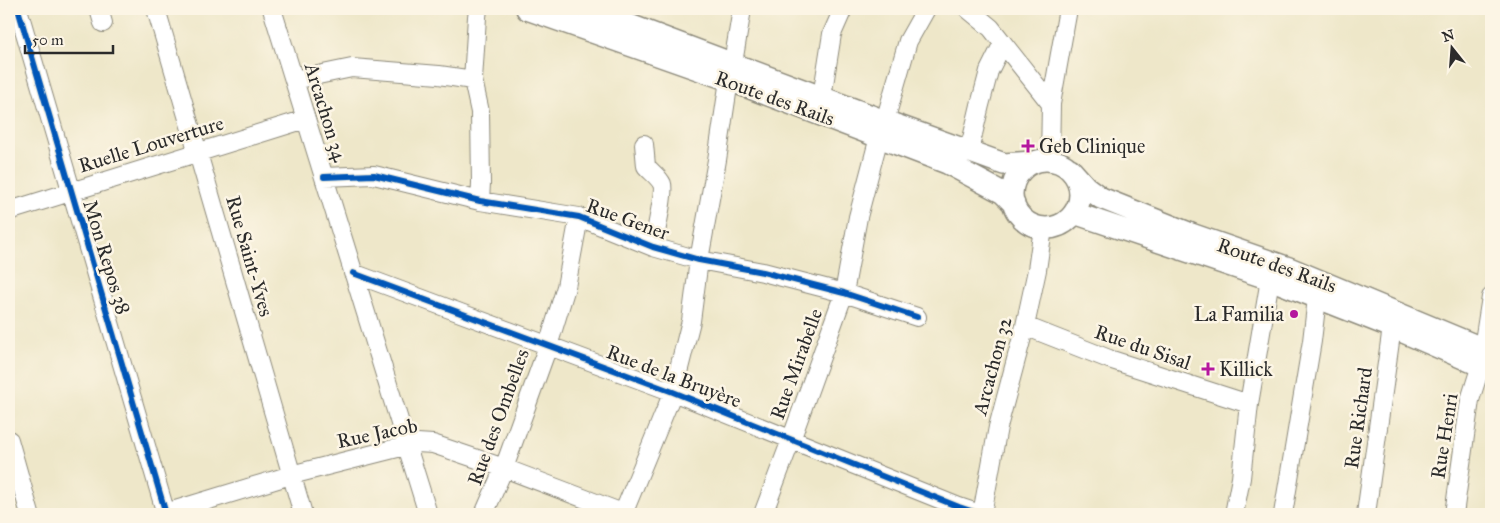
<svg xmlns="http://www.w3.org/2000/svg" width="1500" height="523" font-family="'IM FELL Great Primer',serif">
	<rect width="100%" height="100%" fill="#fcf5e5"/>
	<filter id="ink" filterUnits="userSpaceOnUse"><feTurbulence type="fractalNoise" baseFrequency=".02" numOctaves="2"/><feDisplacementMap in="SourceGraphic" scale="10" xChannelSelector="R" yChannelSelector="G"/><feConvolveMatrix kernelMatrix="1 2 1 2 8 2 1 2 1" color-interpolation-filters="sRGB"/></filter>
	<filter id="wash" filterUnits="userSpaceOnUse"><feTurbulence type="fractalNoise" baseFrequency=".0096" numOctaves="4" result="noise"/><feDisplacementMap in="SourceGraphic" scale="20" xChannelSelector="R" yChannelSelector="G"/><feGaussianBlur stdDeviation="1.12" result="paint"/><feColorMatrix in="noise" values="0 0 0 0 0 0 0 0 0 0 0 0 0 0 0 0 0 1.4 0 .05"/><feComposite in="paint" operator="in"/></filter>
	<g filter="url(#wash)">
		<rect width="100%" height="100%" fill="#eee7c9"/>
	</g>
	<g filter="url(#ink)">
		<g fill="none" stroke-linecap="round" stroke-linejoin="round">
			<defs>
				<path id="minor" d="M18 9 166 514
					M99 9 103 23
					M156 9 303 514
					M272 9 428 514
					M478 9 477 17 473 80 480 112 481 183 480 201
					M968 9 991 28 1051 104
					M733 63 742 9
					M294 80 352 68 439 75 473 80
					M822 97 832 34 843 9
					M885 121 908 41 926 9
					M644 144 646 166C651 172 659 177 662 184 665 191 655 236 653 247
					M969 151 980 105 989 71 1003 43
					M1050 160 1051 104 1068 9
					M324 177 374 175 480 201 579 217 653 247 699 260 763 272 844 293 917 317
					M9 211 306 119
					M353 273 673 392 959 507 980 514
					M1025 326 1109 359 1249 404
					M1483 348 1491 297
					M9 440 30 514
					M162 514 291 475 417 443 433 444 504 468 625 514
					M484 514 504 468 548 346 566 287 579 217
					M623 514 673 392 691 321 699 260 717 160 729 80
					M763 514 791 440 844 293 858 217 879 137
					M982 514 998 427 1025 326 1037 270 1043 228
					M1234 514 1241 478 1249 404 1270 279
					M1283 514 1312 341 1317 298
					M1366 514 1392 327
					M1454 514 1470 400 1481 365"/>
				<path id="major" d="M527 9 729 80 947 163 1003 193 1014 204
					M587 9 885 121 1004 164 1033 162
					M1012 194a34 34 0 1 1 68 0a34 34 0 1 1-68 0Z
					M1070 169 1086 187 1101 198 1191 234 1289 268 1491 352
					M1074 213 1270 279 1392 327 1491 370"/>
			</defs>
			<use href="#minor" stroke="#8c897a" stroke-width="20"/>
			<use href="#major" stroke="#8c897a" stroke-width="24"/>
			<use href="#minor" stroke="#fff" stroke-width="18"/>
			<use href="#major" stroke="#fff" stroke-width="21"/>
			<defs>
				<path id="cycleway" d="M18 9 166 514
					M324 177 374 175 480 201 579 217 653 247 699 260 763 272 844 293 917 317
					M353 273 673 392 959 507 980 514"/>
			</defs>
			<use href="#cycleway" stroke="#fcf5e5" stroke-width="9"/>
			<use href="#cycleway" stroke="#0057b8" stroke-width="6"/>
		</g>
	</g>
	<g fill="#b5179e" stroke="#fcf5e5" stroke-width="2">
		<path d="M1025.5 138.5h5v5h5v5h-5v5h-5v-5h-5v-5h5z"/>
		<circle cx="1294" cy="314" r="5"/>
		<path d="M1205.5 361.5h5v5h5v5h-5v5h-5v-5h-5v-5h5z"/>
	</g>
	<g text-anchor="middle" dominant-baseline="central" stroke-width="5" stroke-linejoin="round" paint-order="stroke">
		<g font-size="20" fill="#2b2b2b" stroke="#fcf5e5">
			<text transform="translate(775 98) rotate(20)">Route des Rails</text>
			<text transform="translate(326 112) rotate(73)">Arcachon 34</text>
			<text transform="translate(151 144) rotate(-17)">Ruelle Louverture</text>
			<text transform="translate(628 219) rotate(20)">Rue Gener</text>
			<text transform="translate(250 256) rotate(74)">Rue Saint-Yves</text>
			<text transform="translate(107 257) rotate(73)">Mon Repos 38</text>
			<text transform="translate(1277 265) rotate(20)">Route des Rails</text>
			<text transform="translate(1143 347) rotate(19)">Rue du Sisal</text>
			<text transform="translate(796 364) rotate(-70)">Rue Mirabelle</text>
			<text transform="translate(992 366) rotate(-75)">Arcachon 32</text>
			<text transform="translate(674 376) rotate(21)">Rue de la Bruyère</text>
			<text transform="translate(498 417) rotate(-70)">Rue des Ombelles</text>
			<text transform="translate(1358 418) rotate(-82)">Rue Richard</text>
			<text transform="translate(377 433) rotate(-12)">Rue Jacob</text>
			<text transform="translate(1444 436) rotate(-81)">Rue Henri</text>
		</g>
		<g font-size="20" fill="#2b2b2b" stroke="#fcf5e5" text-anchor="start">
			<text x="1039" y="146">Geb Clinique</text>
			<text x="1284" y="314" text-anchor="end">La Familia</text>
			<text x="1219" y="369">Killick</text>
		</g>
	</g>
	<rect width="1500" height="523" fill="none" stroke="#fcf5e5" stroke-width="30"/>
	<g transform="translate(1452 48) rotate(343)" stroke="#fcf5e5" stroke-width="4" paint-order="stroke">
	<path d="M0-4L9 19L0 12L-9 19Z" fill="#2b2b2b"/>
	<text y="-8" font-size="14" font-weight="bold" text-anchor="middle" fill="#2b2b2b">N</text>
	</g>
	<path d="M25 45v8h88v-8" fill="none" stroke="#2b2b2b" stroke-width="2.5"/>
	<text x="32" y="45" font-size="15" fill="#2b2b2b" stroke="#fcf5e5" stroke-width="4" paint-order="stroke">50 m</text>
</svg>
